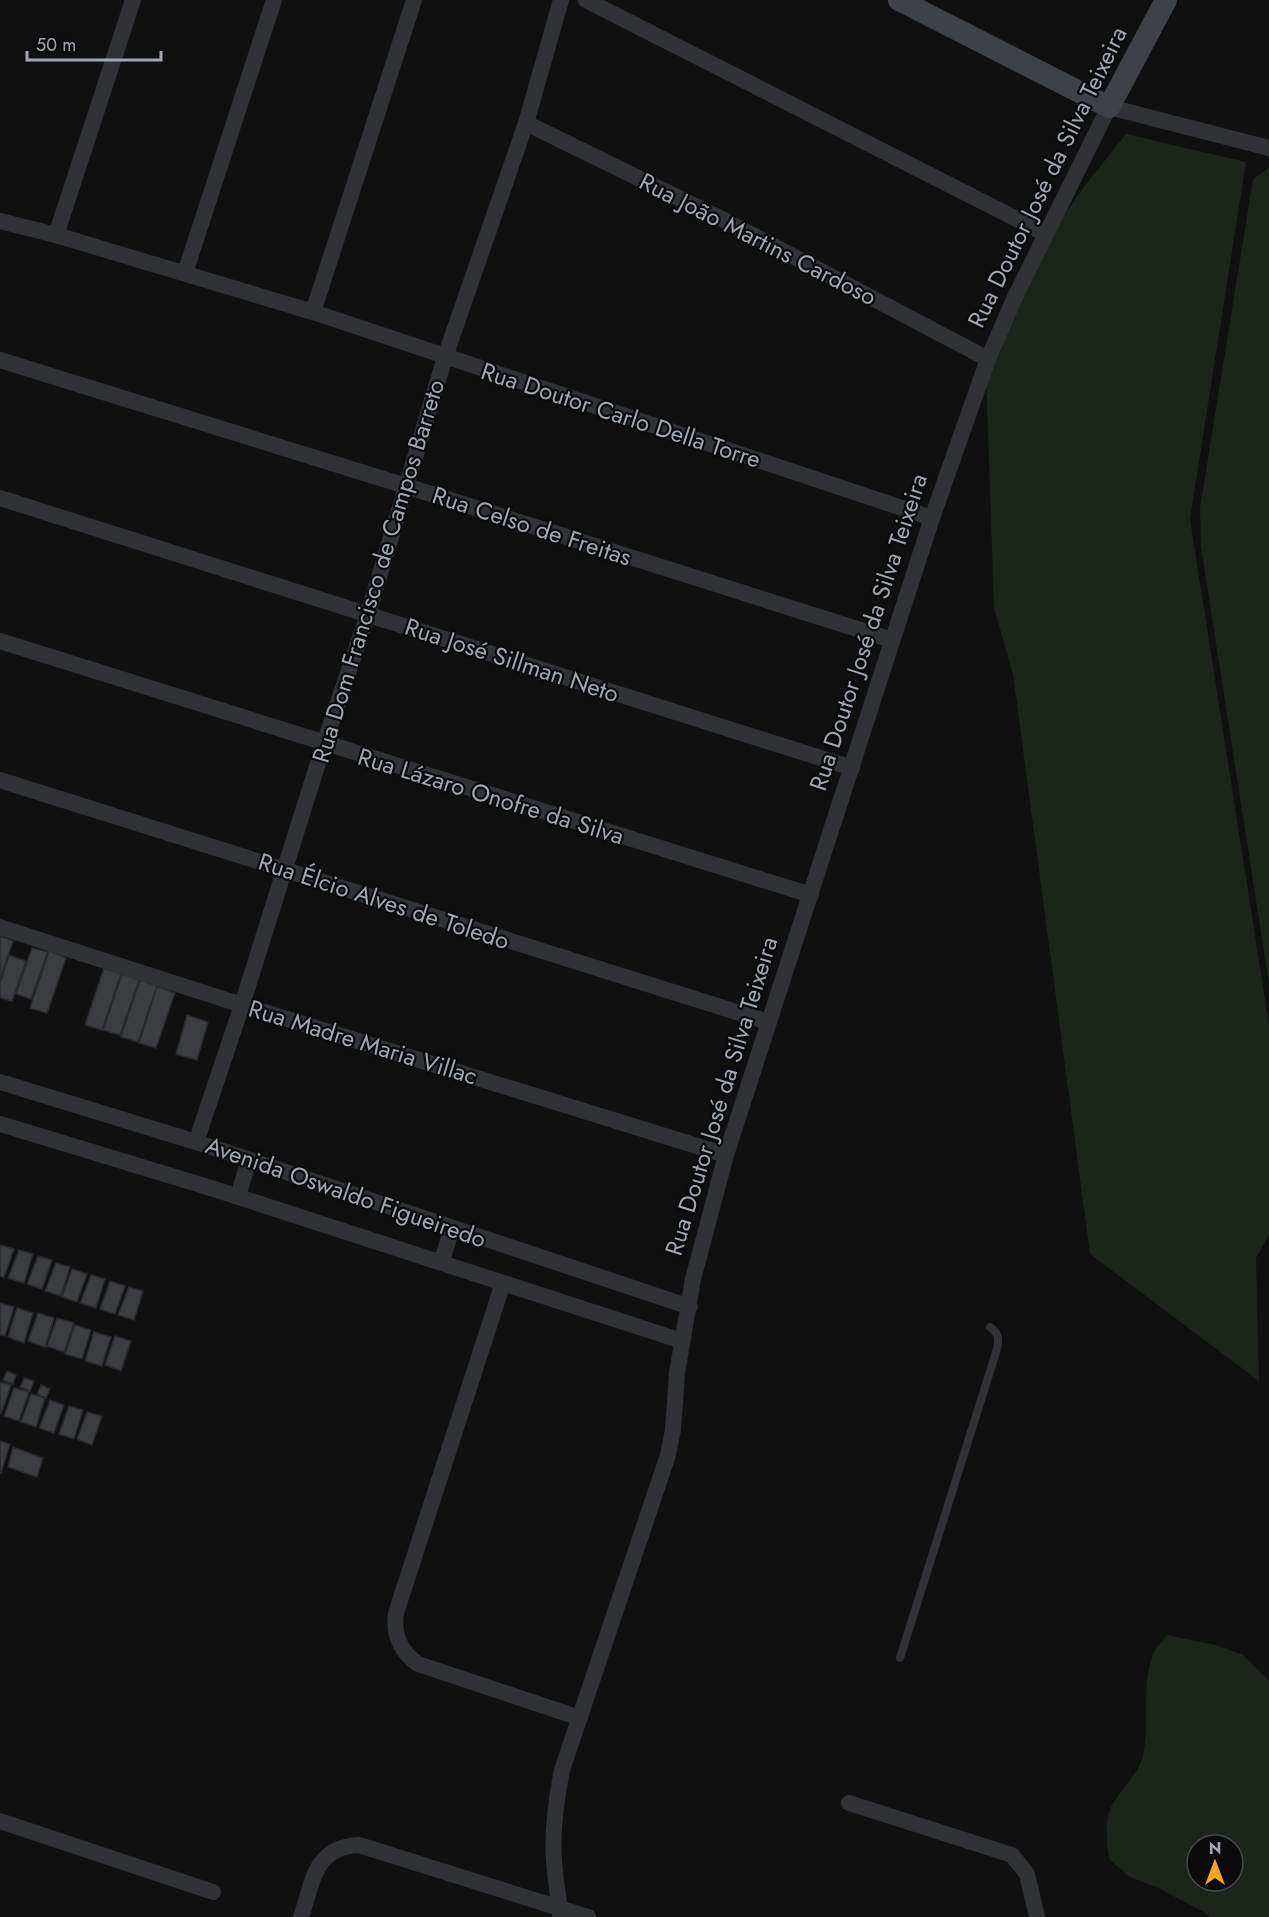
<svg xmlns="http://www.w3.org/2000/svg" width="1269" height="1917" font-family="Jost,sans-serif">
	<rect width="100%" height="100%" fill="#101011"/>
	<path fill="#1c241c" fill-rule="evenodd" d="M1126 134 1246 162 1190 519 1269 1025V1235L1256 1258 1259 1381 1090 1254 1013 674 994 608 986 374 1039 251 1083 188Z
		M1269 168V984L1201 547 1200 508 1253 179Z
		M1167 1635 1216 1645 1243 1655 1269 1680V1917H1210L1204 1912 1156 1887 1130 1877 1109 1859C1107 1842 1104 1820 1112 1805 1121 1789 1136 1777 1142 1759 1152 1723 1139 1683 1155 1650 1158 1645 1163 1640 1167 1635ZM1197 1845H1233V1881H1197Z"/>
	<path fill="#3b3d41" stroke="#292a2d" stroke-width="1.5" d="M0 936 13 941 0 979Z
		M32 948 48 952 31 999 16 994Z
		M49 951 66 958 47 1013 30 1008Z
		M9 955 26 961 12 1001 0 998V983Z
		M104 968 121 974 102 1030 85 1025Z
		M122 974 139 980 120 1035 103 1030Z
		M140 980 157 986 138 1042 121 1037Z
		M157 986 175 993 156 1048 139 1043Z
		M187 1015 208 1022 197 1060 176 1054Z
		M0 1245 14 1249 4 1277 0 1276Z
		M19 1250 33 1254 24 1283 8 1278Z
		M38 1256 52 1260 42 1289 27 1284Z
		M56 1263 70 1267 61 1296 45 1291Z
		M72 1269 87 1274 77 1302 62 1297Z
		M91 1275 105 1279 96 1308 80 1303Z
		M110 1281 125 1286 115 1314 100 1309Z
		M129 1287 143 1291 134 1320 118 1315Z
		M0 1303 14 1307 5 1336 0 1335Z
		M17 1308 33 1313 24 1343 8 1337Z
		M38 1313 54 1318 45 1347 28 1341Z
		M57 1318 74 1323 64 1352 47 1346Z
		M75 1325 91 1330 82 1359 65 1354Z
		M94 1332 111 1337 102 1366 85 1361Z
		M115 1336 131 1341 121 1371 105 1365Z
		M7 1371 16 1375 13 1384 3 1380Z
		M24 1378 34 1381 30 1391 20 1387Z
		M0 1382 11 1385 1 1414 0 1413Z
		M41 1385 50 1389 46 1398 37 1394Z
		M14 1388 29 1392 19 1421 4 1416Z
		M31 1394 45 1398 36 1427 21 1422Z
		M50 1400 64 1405 54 1433 39 1428Z
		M69 1406 83 1410 74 1439 59 1434Z
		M87 1412 102 1416 92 1445 77 1439Z
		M0 1441 10 1444 1 1473H0Z
		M13 1447 43 1458 37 1477 8 1467Z"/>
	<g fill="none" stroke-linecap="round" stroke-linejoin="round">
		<path stroke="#303236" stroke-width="8" d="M900 1658 997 1349C999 1339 999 1333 990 1327"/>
		<path stroke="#303236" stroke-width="16" d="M586 0 1046 234
			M526 123 728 222 988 359
			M0 221 56 235 313 312 932 518
			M56 235 133 0
			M185 273 274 0
			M313 312 414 0
			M0 360 406 486 892 640
			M0 498 852 768
			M0 641 811 895
			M0 780 768 1022
			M0 927 242 1005 726 1155
			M0 1082 196 1142 690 1307
			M0 1124 211 1188 682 1341
			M196 1142 242 1005 324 744 368 614 445 357 526 123 561 0
			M238 1196 249 1160
			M441 1263 452 1229
			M503 1283 396 1613C393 1635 400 1651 418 1664L580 1718
			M849 1803 1012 1855 1027 1874 1037 1917
			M0 1821 213 1892
			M301 1917C313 1882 314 1847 359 1845L588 1917
			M560 1917C559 1898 555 1879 554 1860 552 1830 556 1800 562 1770L668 1455 673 1430 677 1373 693 1279 726 1155 932 518 988 359 1015 297 1109 107 1269 148"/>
		<path stroke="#3e4146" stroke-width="22" d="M899 0 1109 107 1166 0"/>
	</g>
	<g text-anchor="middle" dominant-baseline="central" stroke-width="4.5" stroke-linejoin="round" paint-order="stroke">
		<g font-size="24" fill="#a0a7b3" stroke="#0b0b0c">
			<text transform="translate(1047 177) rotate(-64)">Rua Doutor José da Silva Teixeira</text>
			<text transform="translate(758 239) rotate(27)">Rua João Martins Cardoso</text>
			<text transform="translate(621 415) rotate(18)">Rua Doutor Carlo Della Torre</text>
			<text transform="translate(532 526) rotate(18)">Rua Celso de Freitas</text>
			<text transform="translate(378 571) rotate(-73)">Rua Dom Francisco de Campos Barreto</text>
			<text transform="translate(868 632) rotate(-72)">Rua Doutor José da Silva Teixeira</text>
			<text transform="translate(512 660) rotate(18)">Rua José Sillman Neto</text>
			<text transform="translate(491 796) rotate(17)">Rua Lázaro Onofre da Silva</text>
			<text transform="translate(384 901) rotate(18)">Rua Élcio Alves de Toledo</text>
			<text transform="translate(363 1042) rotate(17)">Rua Madre Maria Villac</text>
			<text transform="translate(721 1096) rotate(-73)">Rua Doutor José da Silva Teixeira</text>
			<text transform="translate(346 1192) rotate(19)">Avenida Oswaldo Figueiredo</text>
		</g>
	</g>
	<g transform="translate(1215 1863)"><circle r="28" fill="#0b0b0c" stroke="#47494f" stroke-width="1.5"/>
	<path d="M0-4.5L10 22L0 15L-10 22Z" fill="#f9a520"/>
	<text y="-9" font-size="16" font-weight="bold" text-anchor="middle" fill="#a0a7b3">N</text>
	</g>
	<path d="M27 51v9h134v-9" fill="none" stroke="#a0a7b3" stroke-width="3"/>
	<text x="36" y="51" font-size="18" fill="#a0a7b3" stroke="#0b0b0c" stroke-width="4.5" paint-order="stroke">50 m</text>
</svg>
